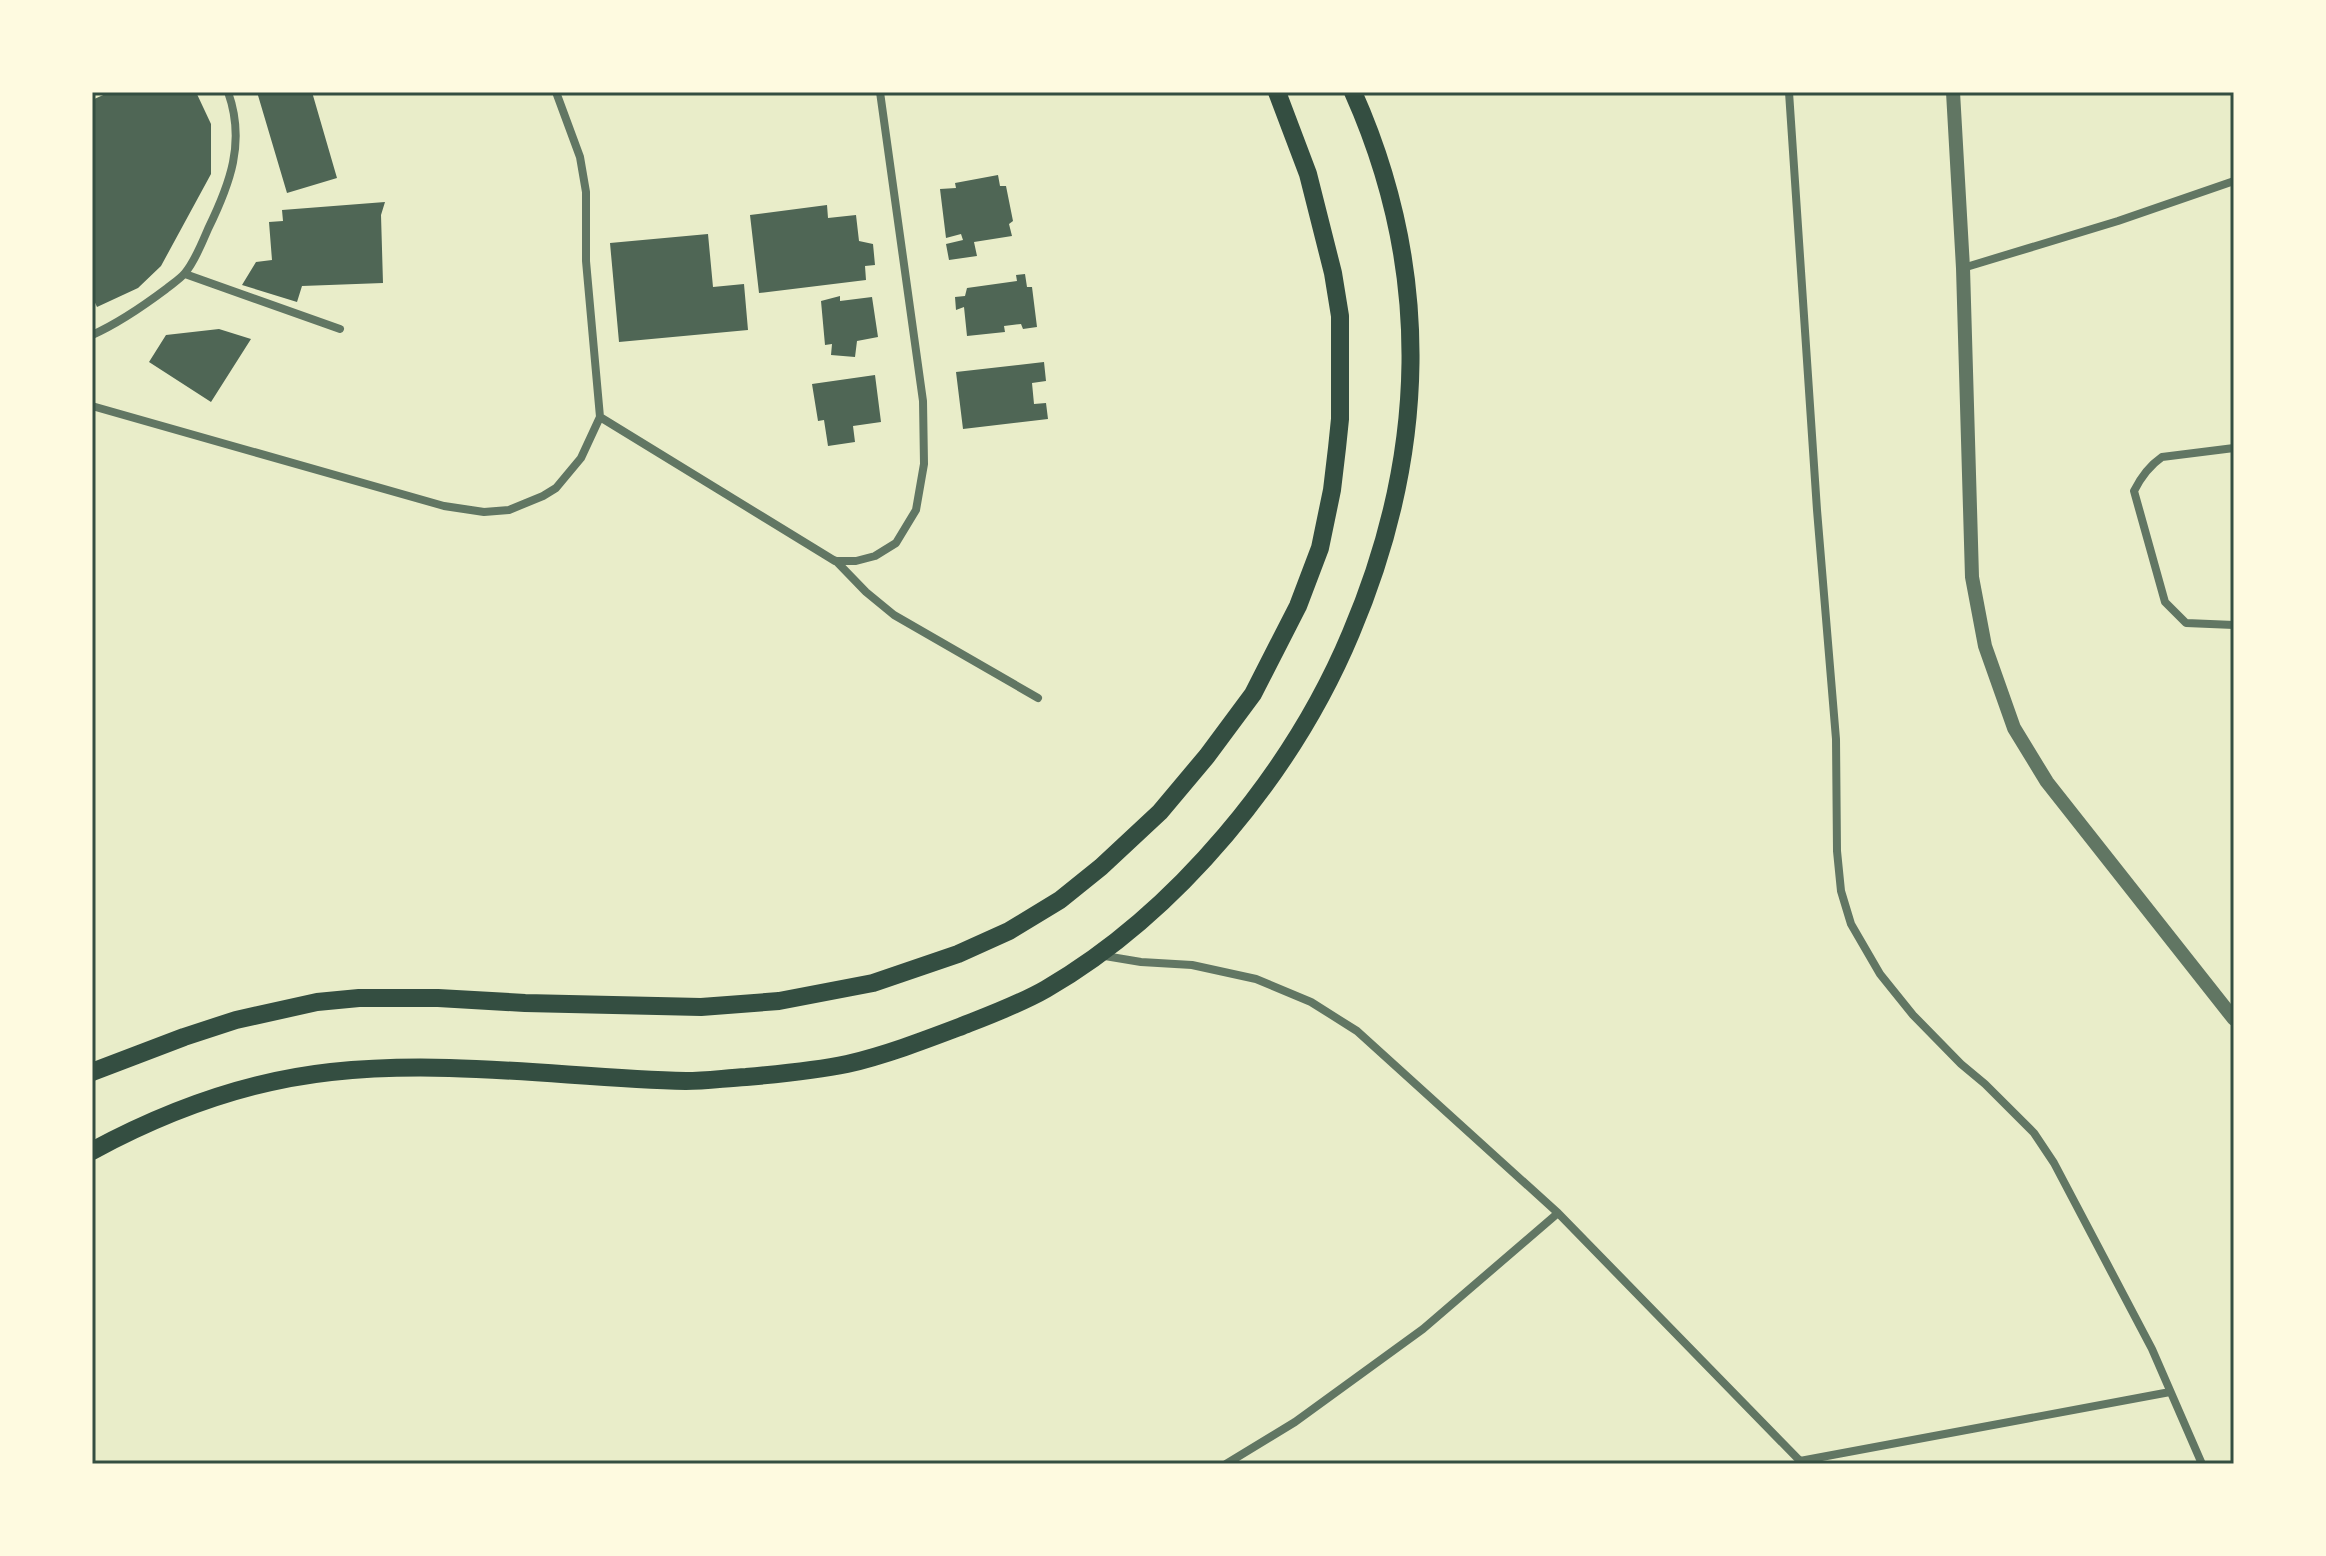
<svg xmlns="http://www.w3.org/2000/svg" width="2326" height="1556" font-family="'DejaVu Sans',sans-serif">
	<rect width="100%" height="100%" fill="#e9edc9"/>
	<path fill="#4f6655" d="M110 92H196L211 124V174L161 266 138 288 97 307 92 296V100Z
		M257 92H312L337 178 287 193Z
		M998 175 1000 186H1006L1013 221 1009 224 1012 236 974 242 977 256 949 260 946 244 963 240 961 234 946 238 940 189 956 188 955 183Z
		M385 202 381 215 383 283 302 286 297 302 242 285 256 262 272 260 269 222 283 221 282 210Z
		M827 205 828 218 856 215 859 241 873 244 875 265 865 266 866 280 759 293 750 215Z
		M708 234 713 287 744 284 748 330 619 342 610 243Z
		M1025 274 1027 287H1032L1037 327 1023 329 1021 324 1004 326 1005 332 967 336 964 307 956 310 955 297 965 296 967 288 1017 281 1016 275Z
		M840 296V301L872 297 878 337 857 341 855 357 831 355 832 344 825 345 821 301Z
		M219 329 251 339 211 402 149 362 166 335Z
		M1044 362 1046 381 1032 383 1034 404 1046 403 1048 419 963 429 956 372Z
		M875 375 881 422 853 426 855 442 828 446 824 420 818 421 812 384Z"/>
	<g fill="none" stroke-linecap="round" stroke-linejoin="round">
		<path stroke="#617663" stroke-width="8" d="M1789 92 1817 510 1836 739 1837 851 1841 891 1851 924 1880 974 1913 1015 1961 1064 1985 1084 2034 1133 2054 1163 2152 1349 2202 1464
			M1963 268 2118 221 2234 181
			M185 274 340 329
			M92 335C119 323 142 307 166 289 172 284 180 279 185 273 195 261 202 243 208 229 230 184 246 142 228 92
			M92 406 444 506 484 512 509 510 543 496 556 488 581 458 600 417 586 261V192L580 157 556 92
			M600 417 835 561H856L875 556 896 543 916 510 924 464 923 401 880 92
			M2234 448 2162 457C2149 466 2141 477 2134 491L2165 602 2186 623 2234 625
			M836 561 866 592 894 615 1038 698
			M1099 955 1141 962 1192 965 1256 979 1311 1002 1357 1031 1558 1213 1803 1464
			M1800 1461 2170 1392
			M1226 1464 1295 1422 1423 1329 1558 1213"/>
		<path stroke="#617663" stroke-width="14" d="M1953 92 1963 268 1972 577 1985 646 2014 728 2047 782 2234 1019"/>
		<path stroke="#344e41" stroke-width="18" d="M92 1072 184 1037 236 1020 317 1002 359 998H438L525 1003 701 1007 779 1001 873 983 958 954 1009 931 1060 900 1101 867 1160 812 1207 756 1253 694 1298 606 1320 548 1332 490 1337 448 1340 419V316L1333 273 1308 174 1277 92
			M92 1151C166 1111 248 1081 331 1072 449 1059 568 1078 686 1081 706 1081 726 1078 746 1077 780 1074 814 1071 847 1064 886 1055 925 1040 962 1026 990 1015 1020 1004 1046 989 1177 913 1293 772 1351 633 1427 454 1433 271 1353 92"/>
	</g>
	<rect width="2326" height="1556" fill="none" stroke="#fefae0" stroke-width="188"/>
	<rect x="94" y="94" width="2138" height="1368" fill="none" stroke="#344e41" stroke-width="3"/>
</svg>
